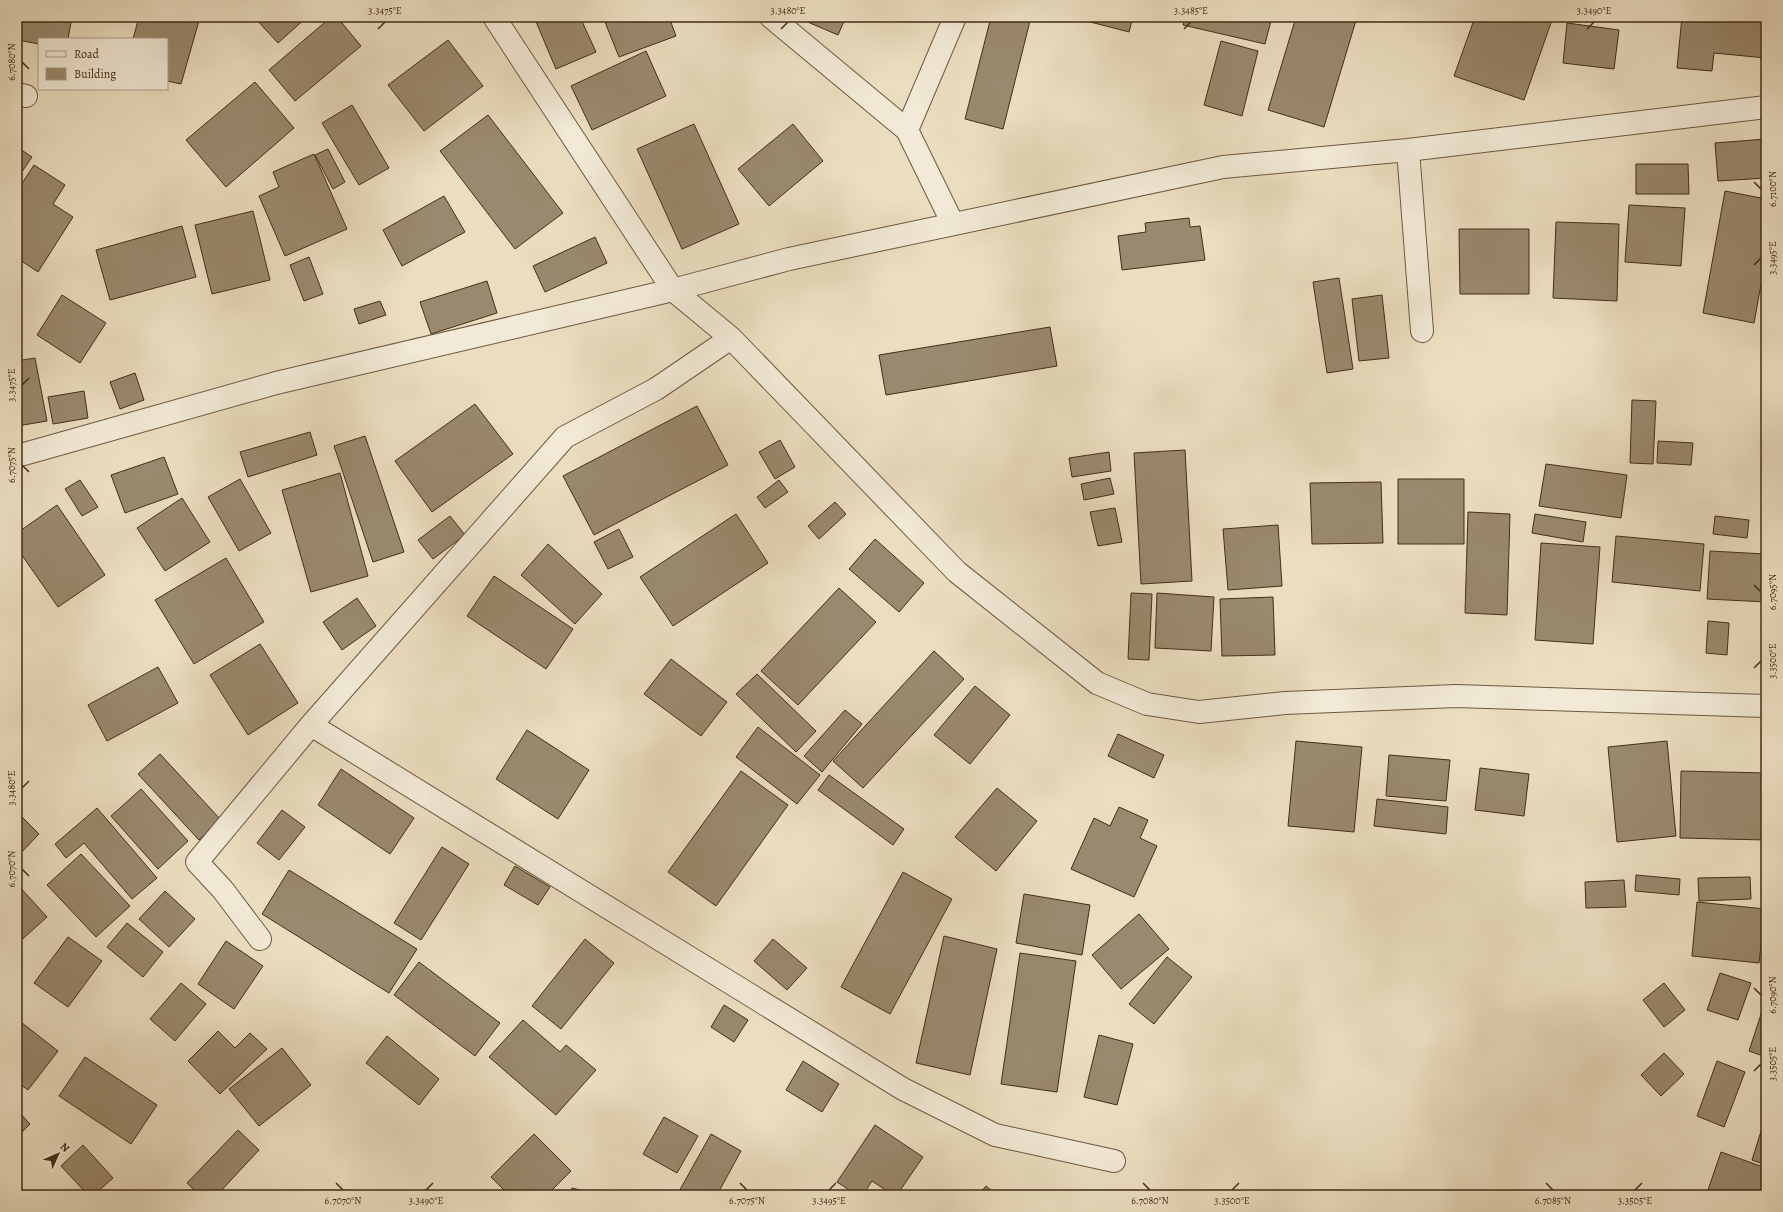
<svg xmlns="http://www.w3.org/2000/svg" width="1783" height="1212" font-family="Alegreya,serif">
	<rect width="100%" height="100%" fill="#ebdec0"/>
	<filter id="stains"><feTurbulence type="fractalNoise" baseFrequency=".005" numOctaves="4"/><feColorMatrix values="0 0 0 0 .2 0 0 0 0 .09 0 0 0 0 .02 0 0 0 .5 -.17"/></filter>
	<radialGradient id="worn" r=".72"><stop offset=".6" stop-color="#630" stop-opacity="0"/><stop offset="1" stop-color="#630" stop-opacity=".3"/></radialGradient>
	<path fill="#9a896e" stroke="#432d16" d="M17 17H72L68 39H39V44L17 40Z
		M139 17H200L181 84 167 81V39H133Z
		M254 17H307L278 43Z
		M331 17H337L361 46 295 101 269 70Z
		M534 17H580L596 52 556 69Z
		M603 17H669L676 36 619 57Z
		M796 17H846L838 35Z
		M991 17H1031L1003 129 965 119Z
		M1071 17H1133L1129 32Z
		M1185 17H1272L1265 44 1183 25Z
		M1296 17H1357L1324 127 1268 110Z
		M1475 17H1553L1524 100 1454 76Z
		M1588 17H1651L1650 21Z
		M1682 17H1766V58L1714 53 1712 71 1677 68Z
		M1567 23 1619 30 1614 69 1563 63Z
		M448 40 483 86 424 131 388 85Z
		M1221 41 1258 51 1242 116 1204 105Z
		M646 51 666 96 592 130 571 86Z
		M255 82 294 128 226 187 186 140Z
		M352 105 389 168 359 185 322 123Z
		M488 115 563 213 515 249 440 151Z
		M694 124 739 224 682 249 637 149Z
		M793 124 823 161 769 206 738 169Z
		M1766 139V178L1718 181 1715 143Z
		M17 147 32 157 17 179Z
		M328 149 345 182 333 189 315 155Z
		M314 154 347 229 285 256 259 196 279 187 273 172Z
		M1636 164H1688L1689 194H1636Z
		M34 165 65 185 53 204 73 217 38 272 17 258V191Z
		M1725 191 1766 199V257L1754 323 1703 313Z
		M444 196 465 232 402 266 383 230Z
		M1629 205 1685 208 1681 266 1625 262Z
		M253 211 270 280 212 294 195 225Z
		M1189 218 1190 227 1200 226 1205 260 1122 270 1118 236 1146 232 1145 223Z
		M1556 222 1619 224 1617 301 1553 298Z
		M182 226 196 277 110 300 96 250Z
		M1459 229H1529V294H1460Z
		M595 237 607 263 545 292 533 266Z
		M309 257 323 294 304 301 290 265Z
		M1339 278 1353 369 1327 373 1313 282Z
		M487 281 497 313 431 334 420 302Z
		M62 295 106 323 80 363 37 335Z
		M1382 295 1389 358 1359 361 1352 299Z
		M380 301 386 315 359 324 354 309Z
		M1050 327 1057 366 886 395 879 355Z
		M35 358 47 421 17 426V361Z
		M135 373 144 400 120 409 110 382Z
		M84 391 88 418 53 424 48 397Z
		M1632 400 1656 401 1653 464 1630 463Z
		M475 404 513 454 432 512 395 461Z
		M697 406 728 465 594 535 563 476Z
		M310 432 317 455 248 477 240 452Z
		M365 436 404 552 373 562 334 446Z
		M780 440 795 467 775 479 759 452Z
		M1658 441 1693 443 1691 465 1657 463Z
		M1185 450 1192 581 1141 584 1134 453Z
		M1109 452 1111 471 1072 477 1069 458Z
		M164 457 178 494 125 513 111 475Z
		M1546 464 1627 475 1621 518 1539 506Z
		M340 473 368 576 311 592 282 490Z
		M1110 478 1114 494 1084 500 1081 484Z
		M240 479 271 533 239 551 208 497Z
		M1398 479H1464V544H1398Z
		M80 480 98 507 82 516 65 489Z
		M779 480 788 492 765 508 757 497Z
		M1381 482 1383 543 1312 544 1310 483Z
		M182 498 210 542 165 571 137 528Z
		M835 502 846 514 819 539 808 526Z
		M57 505 105 575 58 607 17 548V533Z
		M1115 508 1122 542 1098 546 1090 512Z
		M1468 512 1510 514 1507 615 1465 613Z
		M736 514 768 563 673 626 640 577Z
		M1535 514 1586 522 1583 542 1532 533Z
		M450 516 465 535 433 559 418 540Z
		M1715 516 1749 520 1747 538 1713 534Z
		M1278 525 1282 586 1228 590 1223 529Z
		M619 529 633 557 608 569 594 542Z
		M1616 536 1704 544 1700 591 1612 582Z
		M875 539 924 583 899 612 849 569Z
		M1541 543 1600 547 1593 644 1535 640Z
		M548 544 602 594 575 624 521 575Z
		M1710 551 1766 554V602L1707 599Z
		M226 558 264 622 194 664 155 600Z
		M494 576 573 629 546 669 467 616Z
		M839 588 876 622 798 705 761 671Z
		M1131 593 1152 594 1149 660 1128 659Z
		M1157 593 1214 597 1211 651 1155 648Z
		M1273 597 1275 655 1222 656 1220 599Z
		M357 598 376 626 342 650 323 622Z
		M1708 621 1729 623 1727 655 1706 653Z
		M260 644 298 703 248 735 210 675Z
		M934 651 964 679 863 788 833 761Z
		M671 659 727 702 701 736 644 694Z
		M158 667 178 703 107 741 88 705Z
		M757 674 816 731 796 752 736 694Z
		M975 686 1010 715 970 764 934 735Z
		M845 710 862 724 822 772 804 756Z
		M758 727 820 775 797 804 736 757Z
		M527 730 589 770 558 819 496 779Z
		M1118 734 1164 755 1154 778 1108 756Z
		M1296 741 1362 747 1354 832 1288 826Z
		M1667 741 1676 836 1617 842 1608 747Z
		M160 754 221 820 199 840 138 774Z
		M1389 755 1450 760 1446 801 1386 796Z
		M1480 768 1529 774 1524 816 1475 810Z
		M341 769 414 818 390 854 318 805Z
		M741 771 788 805 716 906 668 872Z
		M1681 771 1766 773V840L1680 838Z
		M829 775 904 829 893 845 818 790Z
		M997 788 1037 821 996 871 955 837Z
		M141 789 188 841 158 869 111 816Z
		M1377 799 1448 807 1446 834 1374 826Z
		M1119 807 1148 820 1140 838 1157 846 1134 897 1071 869 1094 818 1110 826Z
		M97 808 157 878 132 899 84 843 66 858 55 844Z
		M282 810 305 827 279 860 257 843Z
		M17 812 39 834 17 857Z
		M442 847 469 864 421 940 394 923Z
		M81 854 130 906 96 937 47 885Z
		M515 866 550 887 538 905 504 885Z
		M289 870 417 949 389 993 262 914Z
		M903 872 952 899 890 1014 841 987Z
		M1636 875 1680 879 1679 895 1635 891Z
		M1750 877 1751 899 1699 901 1698 878Z
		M1624 880 1626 907 1586 908 1585 882Z
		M17 884 47 917 17 944Z
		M165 891 195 919 169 947 139 919Z
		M1024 894 1090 905 1082 955 1016 943Z
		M1697 902 1765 909 1759 963 1692 956Z
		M1139 914 1169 949 1121 989 1092 955Z
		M127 923 163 952 143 977 107 947Z
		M944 936 997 949 970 1075 916 1063Z
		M68 937 102 961 68 1007 34 983Z
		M585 939 614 963 561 1029 532 1006Z
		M773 939 807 968 787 990 754 961Z
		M226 941 263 966 234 1009 198 984Z
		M1020 953 1076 961 1057 1092 1001 1084Z
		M1167 957 1192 977 1154 1024 1129 1004Z
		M419 962 500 1023 475 1056 394 995Z
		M1720 973 1751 983 1738 1020 1707 1010Z
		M181 983 206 1004 175 1041 150 1019Z
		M1664 983 1685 1010 1664 1027 1643 1000Z
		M1766 999V1057L1749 1051Z
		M724 1005 748 1020 734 1042 711 1027Z
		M17 1019 58 1051 28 1090 17 1082Z
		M523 1020 560 1052 566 1045 596 1070 556 1115 489 1057Z
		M218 1031 235 1048 250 1033 267 1049 220 1094 188 1061Z
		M1099 1035 1133 1044 1117 1105 1084 1097Z
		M387 1036 439 1079 419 1105 366 1063Z
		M282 1048 311 1085 259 1126 229 1089Z
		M1664 1053 1684 1074 1661 1096 1641 1075Z
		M85 1057 157 1105 131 1144 59 1096Z
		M803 1061 839 1084 822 1112 786 1090Z
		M1717 1061 1745 1072 1724 1127 1697 1116Z
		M17 1110 30 1124 17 1137Z
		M664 1117 698 1136 677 1173 643 1154Z
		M875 1125 923 1157 897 1195H893L872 1181 863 1195H857L837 1182Z
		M1763 1125 1766 1126V1165L1752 1160Z
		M238 1130 259 1150 217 1195H199L187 1183Z
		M534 1134 571 1171 547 1195H509L491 1177Z
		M711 1134 741 1151 717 1195H677Z
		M83 1145 113 1178 94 1195H88L61 1166Z
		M1721 1152 1766 1168V1195H1721L1708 1190Z
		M986 1186 997 1195H978Z
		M572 1188 601 1195H570Z"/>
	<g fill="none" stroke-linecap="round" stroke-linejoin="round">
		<defs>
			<path id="street" d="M494 17 673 290 731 338 957 572 1097 683 1147 704 1199 712 1285 703 1456 696 1766 706
				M771 17 907 130 953 224
				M17 94 26 96
				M907 130 955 17
				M1408 150 1422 331
				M17 456 276 383 673 290 789 259 1223 167 1408 150 1766 107
				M311 725 903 1089 995 1135 1114 1161
				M260 939 223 890 197 862 311 725 565 437 656 389 731 338"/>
		</defs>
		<use href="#street" stroke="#6d5940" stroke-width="24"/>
		<use href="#street" stroke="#f2ead6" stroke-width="22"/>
	</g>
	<path fill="none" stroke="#432d16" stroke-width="1.5" d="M378 29 385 22M781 29 788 22M1184 29 1191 22M1587 29 1594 22M22 62 29 69M1754 182 1761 189M1754 265 1761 258M22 385 29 378M22 465 29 472M1754 585 1761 592M1754 668 1761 661M22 788 29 781M22 869 29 876M1754 988 1761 995M1754 1071 1761 1064M336 1183 343 1190M740 1183 747 1190M1143 1183 1150 1190M1546 1183 1553 1190M426 1190 433 1183M829 1190 836 1183M1232 1190 1239 1183M1635 1190 1642 1183"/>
	<rect width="1783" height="1212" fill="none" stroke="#ebdec0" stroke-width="44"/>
	<rect x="38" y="38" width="130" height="52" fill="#f2ead6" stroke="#ac9e89"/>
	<rect x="46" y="51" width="20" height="6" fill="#f2ead6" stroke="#ac9e89"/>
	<text x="74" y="58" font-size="12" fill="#432d16">Road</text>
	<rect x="46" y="68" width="20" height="12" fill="#9a896e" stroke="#ac9e89"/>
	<text x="74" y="78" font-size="12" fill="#432d16">Building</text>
	<g transform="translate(58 1154) rotate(45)" stroke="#f2ead6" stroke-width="3" paint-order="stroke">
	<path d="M0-3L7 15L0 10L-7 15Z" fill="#432d16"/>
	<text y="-6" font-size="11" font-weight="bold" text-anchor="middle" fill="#432d16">N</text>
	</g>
	<rect x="22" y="22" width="1739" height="1168" fill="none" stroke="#432d16" stroke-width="1.5"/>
	<g font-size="10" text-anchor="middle" fill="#432d16">
		<text x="385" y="14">3.3475°E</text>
		<text x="788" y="14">3.3480°E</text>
		<text x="1191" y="14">3.3485°E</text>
		<text x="1594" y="14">3.3490°E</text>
		<text transform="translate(11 62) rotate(-90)" y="4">6.7080°N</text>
		<text transform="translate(1772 189) rotate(-90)" y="4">6.7100°N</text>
		<text transform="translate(1772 258) rotate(-90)" y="4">3.3495°E</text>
		<text transform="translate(11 385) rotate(-90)" y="4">3.3475°E</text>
		<text transform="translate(11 465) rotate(-90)" y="4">6.7075°N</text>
		<text transform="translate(1772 592) rotate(-90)" y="4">6.7095°N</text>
		<text transform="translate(1772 661) rotate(-90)" y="4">3.3500°E</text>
		<text transform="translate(11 788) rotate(-90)" y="4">3.3480°E</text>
		<text transform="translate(11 869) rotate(-90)" y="4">6.7070°N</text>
		<text transform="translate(1772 995) rotate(-90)" y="4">6.7090°N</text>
		<text transform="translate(1772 1064) rotate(-90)" y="4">3.3505°E</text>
		<text x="343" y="1204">6.7070°N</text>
		<text x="426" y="1204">3.3490°E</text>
		<text x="747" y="1204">6.7075°N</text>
		<text x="829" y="1204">3.3495°E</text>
		<text x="1150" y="1204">6.7080°N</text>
		<text x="1232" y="1204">3.3500°E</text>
		<text x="1553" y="1204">6.7085°N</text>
		<text x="1635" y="1204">3.3505°E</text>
	</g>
	<rect width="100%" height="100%" filter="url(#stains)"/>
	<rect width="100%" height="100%" fill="url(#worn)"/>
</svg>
